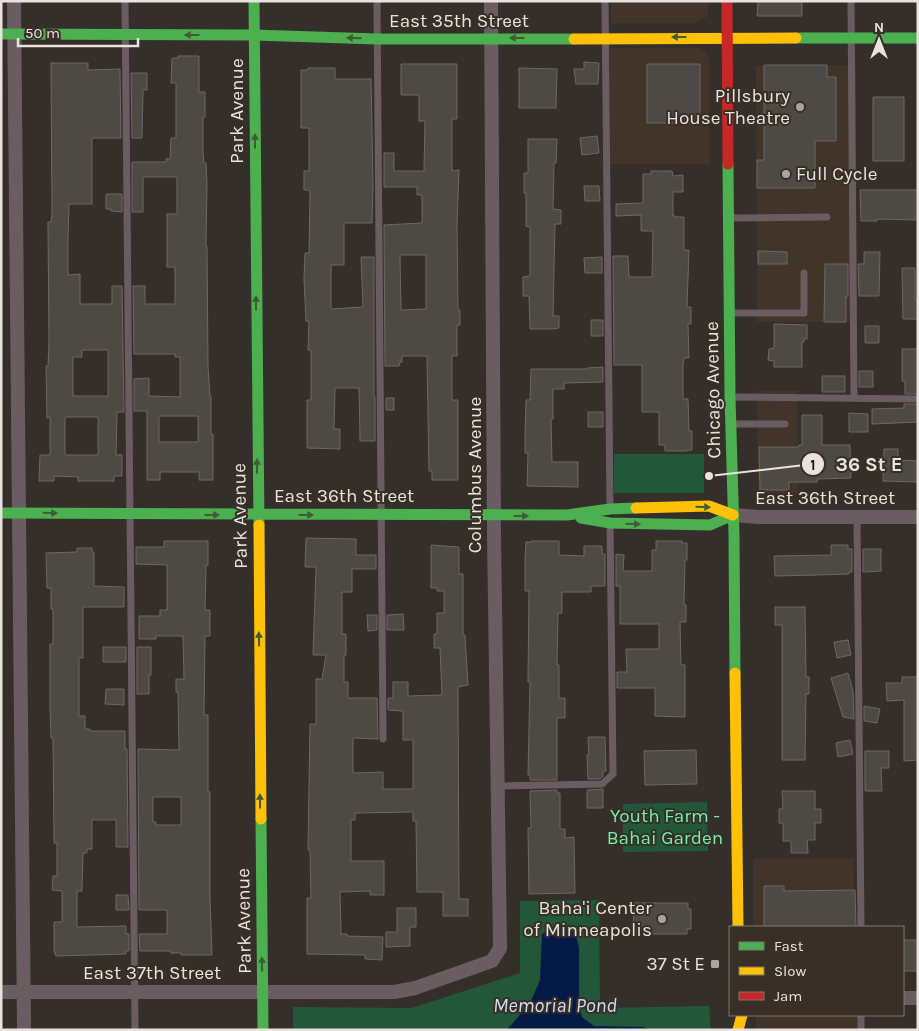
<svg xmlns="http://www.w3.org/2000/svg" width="919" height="1031" font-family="Karla,sans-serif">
	<rect width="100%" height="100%" fill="#342f2b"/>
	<path fill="#413529" d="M611 1H708V13L707 17 696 23H611Z
		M606 48H699L705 52 709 59V164H607Z
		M856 65 857 322H757L756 66Z
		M757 391H798V493H758Z
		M854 858 855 927H753V859Z
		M756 1015H863V1030H756Z"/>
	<path fill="#22573a" d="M614 454H704V493H614Z
		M707 802 708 851 623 852V804Z
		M599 900 600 1008 709 1006 711 1030H293V1007L412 1008 520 973V901Z"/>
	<path fill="#051b47" d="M560 925 576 934 579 948V1005L582 1017 594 1026 643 1027 654 1030H507L530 1003 540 980 542 934Z"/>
	<path fill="#4d4945" stroke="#6c6865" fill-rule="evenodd" d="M758 1H802V16H757Z
		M178 56H199V92H205V117H203V153L204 163H206L207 183 206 246H207L208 366 210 396H211V434H213V480H199V472H160V480H147V411H134V379L149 378V396L180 397V357H175V354H134L133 286H145V304H175V267H167V214H177V177H143V212H132V162H166V159H170L171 138H176V83H171L172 58H178ZM159 416H198V442H159Z
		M584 62 599 63 598 84H576L574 69H584Z
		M51 63H88V70L120 69V73L121 138H92V204H69L68 237V275L80 274V304H112V286H122L124 412H117L116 455H122V476H114V481H78V477L54 476V481H39L40 455H50V417L47 418 46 366H48L49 342 48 222H51L52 215ZM82 350H108V396H73V357H82ZM65 417H98V455H65Z
		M401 64H457V119H452V171L459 170 457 225 458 310H460V325H457V356H452V400H458V480H432V471H429L427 356H402V362H400L399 366H385L384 225 422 223V195H417V187H384V153H394V171H424L425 121H419V95H401ZM400 255H426V309L401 310Z
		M647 64H700V123H647Z
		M764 65H827V77H836V141H815V188H757V160H764Z
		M308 68H335V79H371L373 187 372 223H344V265H331V309L363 307 361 257H374V397H375V441H360L359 388H335L334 429H340V449L307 448V400H311V350H308L309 321H306L304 279 305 253H309L310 192 309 190H304V171H309V128H301V70H308Z
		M519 68 557 69 556 108H519Z
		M131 73H147V90H143L142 138H132Z
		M873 97H904V161H873Z
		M597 136 599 153 582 155 580 138Z
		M528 139H557L556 163H554L553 209 561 210V224H555L553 316H559V328L553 329H530L529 296H523V277L530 276V227L526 226V193H524V173H528Z
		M651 171H672L673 176 683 175V192H673V216H675V217H684V250H689L687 307H691V324H688L689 358H684L683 363V399H688L689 431H692V450H687V451H665V445H659V412H642V365H614L613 256H628L629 277H652L653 231H641V215L616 216V204L643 203V174H651Z
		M584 186H599L600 201H585Z
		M860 190H918V220L877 219V221H861Z
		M106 194H122V212L111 211V209H106Z
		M758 251 787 252V264H758Z
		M864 252H880L879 296H859L858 264H864Z
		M602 257V273H585L584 258Z
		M825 264H848V296H846V322H824Z
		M902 268H915V300H918V319H903Z
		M591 320H603V336H591Z
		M774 324 807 325V339H804V342H802V367H774V361L768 360 769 349 774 348Z
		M865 326H879V343H865Z
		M902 349H918V394H905V381H902Z
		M603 367V382L564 383V389H553V419H551L552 462H578V487L527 486 528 453H525V435L526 400H530L531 369H587V368Z
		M859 371H873V387H859Z
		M822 376H845V392H822Z
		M386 398H394V410H386Z
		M904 404H918V422L872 424V409L904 408Z
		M588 412H603V427H588Z
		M849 413 868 414V432H849Z
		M802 415H822V445H850L851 478 817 479V482H789V490H760L759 447H799V445H802Z
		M884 449H898V460L918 461V482L883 481Z
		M306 538 356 539V555H376V569H352V592H342V634H346V655H344V682H348V698H377L378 739 353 738V773L383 772V789H413V740H403V711L388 710V698H393V682H408V696L442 695 440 648H434V634H437V613H444V591H437V588H431V545L459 547V574H463V635H465L468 685 458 687 459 899H468V916H443V892H417L416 821H413V812L355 813V820H351V861H384V895H370V891L340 892 341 934H347V936L383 937 382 960 365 959V955L307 954V898H311L310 850H308L310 724H316V679H322L326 655H313L316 567H305Z
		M164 541H208V565H206L205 610H210V636H205L204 715H208V792H210V897L212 955H181V953H171V951H140L139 934H167V910H139L138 749 179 750 178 692H176V679H184L183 636H156V639H139V616H160V610H167V565L136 564V547H164ZM153 797H181V825H156V822H153Z
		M531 541H559V555L584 556V546H602V554H605V586H591V592H562V613H558L557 665H559V698H565V718H557V780H530V775H528L530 682H528L529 591H525V559L526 542H531Z
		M656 541H682V543H687V560H685L684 605H686V622H680L681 665H685V717L655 716V688H617V672H627L626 649H659V624H620V586H616V554L624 555 623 571H652V550H656Z
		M831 545H848V549H852V572H849V574L817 575 775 576 774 556 831 555Z
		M77 548H92V552H94V586L124 587V607H83V658H79V716H85V729H90V731H125V749H127L128 847H116V820H92V849H87V853H83L82 891H77V927L126 926V934H129V951H126V954L56 956 54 950V922H62V891L52 890 53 876H57V843H54L53 738H51L50 709V644H53V609H51V588H47L46 553 76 552H77Z
		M863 549H881V571L863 572Z
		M775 607H805L806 677H809V694H806L805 760H782V625H775Z
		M403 614 404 630H387V615Z
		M367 615H377V630L368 631Z
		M848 640 851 655 837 658 834 642Z
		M103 647H126V662H103Z
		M137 647H151V675H149V694H137Z
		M848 673 853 691 854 719 843 717 831 678Z
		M902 677H918V760L904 761V700L887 701 886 683H902Z
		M106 689H124V705L105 704Z
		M864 706 880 709 877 723 864 721Z
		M588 737H605L606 771H603V776L600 779H588L587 755H589Z
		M850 740 853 754 838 757 836 743Z
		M696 750 697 784 645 785 644 751Z
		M865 751H889V768H881L882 791H865Z
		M603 789V808H587V790Z
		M557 790V793H560V829H565V838L574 837 575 893 529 894 528 828H531L530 791Z
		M782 791H815V809H821V823H815V840H807L808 853H791V841H783V823H779V809H783Z
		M764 886H784V891L855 890 856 927H764Z
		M116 895H128L129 910H116Z
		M634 903H688V909H691V929H687V934H633Z
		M397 908H416V927H410V946L386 947V932H397Z
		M903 940H918V971H903Z"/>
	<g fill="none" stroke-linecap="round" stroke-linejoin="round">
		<path stroke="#6a5d61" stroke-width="7" d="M125 1 135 1030
			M377 1 383 739
			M605 1 610 508
			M851 1 854 398
			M729 218 827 217
			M730 313H804V273
			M730 397 918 399
			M731 424H785
			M857 517 861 927
			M498 786 602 784 613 774 610 524
			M861 1015V1030"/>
		<path stroke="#6a5d61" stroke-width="14" d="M14 1 24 1030
			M733 515 758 517H918
			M1 992H394L415 988 492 961 500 948 494 534 491 1
			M903 998H918"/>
		<path stroke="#4caf50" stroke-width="11" d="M254 1 259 525
			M1 34 254 35 377 39H574
			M796 38H918
			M728 164 730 397 734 535 735 673
			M1 513 567 515 610 509 636 508
			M581 518 610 523 710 525 733 515
			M261 819 263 1030"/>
		<path stroke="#ffc107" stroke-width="11" d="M574 39 796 38
			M636 508 709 506 733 515
			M259 525 261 819
			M735 673 738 927
			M738 1030 742 1015"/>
		<path stroke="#c62828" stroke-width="11" d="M727 1 728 164"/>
	</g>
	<defs><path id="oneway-solid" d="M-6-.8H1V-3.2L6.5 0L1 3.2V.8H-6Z" transform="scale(1.25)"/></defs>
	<g fill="#3f5c35">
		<use href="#oneway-solid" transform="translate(192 35) rotate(-180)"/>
		<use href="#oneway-solid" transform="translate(679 37) rotate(180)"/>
		<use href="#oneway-solid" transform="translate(354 38) rotate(-178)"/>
		<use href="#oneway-solid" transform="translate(517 38) rotate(180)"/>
		<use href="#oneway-solid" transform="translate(255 141) rotate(-90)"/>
		<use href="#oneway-solid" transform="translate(256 303) rotate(-90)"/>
		<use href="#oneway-solid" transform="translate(257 466) rotate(-90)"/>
		<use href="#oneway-solid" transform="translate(703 507) rotate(1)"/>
		<use href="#oneway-solid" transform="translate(50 513) rotate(1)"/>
		<use href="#oneway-solid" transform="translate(212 515)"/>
		<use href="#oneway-solid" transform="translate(306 515)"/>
		<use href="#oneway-solid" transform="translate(521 516)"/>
		<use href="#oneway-solid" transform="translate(633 524) rotate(1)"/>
		<use href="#oneway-solid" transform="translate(259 639) rotate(-91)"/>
		<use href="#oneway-solid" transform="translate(260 801) rotate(-91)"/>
		<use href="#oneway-solid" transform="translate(262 964) rotate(-91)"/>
	</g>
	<g fill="#a9a49f" stroke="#382f27" stroke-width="2">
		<circle cx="800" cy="107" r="5"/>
		<circle cx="786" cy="174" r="5"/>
		<circle cx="662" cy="919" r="5"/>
		<rect x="710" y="959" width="10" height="10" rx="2.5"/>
	</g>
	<g text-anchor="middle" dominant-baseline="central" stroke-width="4" stroke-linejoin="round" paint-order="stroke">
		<g font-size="19" fill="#e8e3de" stroke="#382f27">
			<text x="459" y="21">East 35th Street</text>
			<text transform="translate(237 111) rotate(-90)">Park Avenue</text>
			<text transform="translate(713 390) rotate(-91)">Chicago Avenue</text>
			<text transform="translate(475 475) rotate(-90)">Columbus Avenue</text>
			<text x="344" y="496">East 36th Street</text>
			<text x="825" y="498">East 36th Street</text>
			<text transform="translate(240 516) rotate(-91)">Park Avenue</text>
			<text transform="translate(244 921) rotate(-91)">Park Avenue</text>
			<text x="152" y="973">East 37th Street</text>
		</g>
		<g font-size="19" fill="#e8e3de" stroke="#382f27" text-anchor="end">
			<text x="790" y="96">Pillsbury<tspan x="790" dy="22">House Theatre</tspan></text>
			<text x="796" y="174" text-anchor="start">Full Cycle</text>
			<text x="652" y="908">Baha'i Center<tspan x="652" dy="22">of Minneapolis</tspan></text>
			<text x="705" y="964">37 St E</text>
		</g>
		<g font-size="19" fill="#71f1aa" stroke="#382f27">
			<text x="665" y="816">Youth Farm -<tspan x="665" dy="22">Bahai Garden</tspan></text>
		</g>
		<g font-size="20" font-style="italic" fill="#cfdbef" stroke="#382f27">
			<text x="555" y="1005">Memorial Pond</text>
		</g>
	</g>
	<path fill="none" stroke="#e8e3de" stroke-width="2" d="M709 476L813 464"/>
	<g fill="#e8e3de" stroke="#382f27" stroke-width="2">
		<circle cx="709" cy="476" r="5"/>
		<circle cx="813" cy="464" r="12"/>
	</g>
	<g font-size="15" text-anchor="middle" font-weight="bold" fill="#111">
		<text x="813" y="470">1</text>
	</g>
	<g font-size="20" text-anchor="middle" font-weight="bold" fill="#e8e3de" stroke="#382f27" stroke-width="4" stroke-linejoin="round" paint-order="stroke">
		<text x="869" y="471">36 St E</text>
	</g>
	<rect width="919" height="1031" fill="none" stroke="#e8e3de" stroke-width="5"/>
	<rect x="729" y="926" width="175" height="90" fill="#382f27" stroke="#7e7770"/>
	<rect x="739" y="942" width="25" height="8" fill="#4caf50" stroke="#7e7770"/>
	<text x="774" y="951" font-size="15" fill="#e8e3de">Fast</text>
	<rect x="739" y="967" width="25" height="8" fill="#ffc107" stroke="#7e7770"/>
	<text x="774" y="976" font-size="15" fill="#e8e3de">Slow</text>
	<rect x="739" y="992" width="25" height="8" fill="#c62828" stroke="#7e7770"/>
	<text x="774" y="1001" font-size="15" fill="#e8e3de">Jam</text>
	<g transform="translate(879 40)" stroke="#382f27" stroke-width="4" paint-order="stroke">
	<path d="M0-4L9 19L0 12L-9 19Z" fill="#e8e3de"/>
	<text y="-8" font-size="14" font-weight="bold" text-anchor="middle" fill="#e8e3de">N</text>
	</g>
	<path d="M18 38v8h120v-8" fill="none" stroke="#e8e3de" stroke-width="2.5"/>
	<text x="25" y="38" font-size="15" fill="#e8e3de" stroke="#382f27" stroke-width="4" paint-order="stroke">50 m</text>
</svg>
